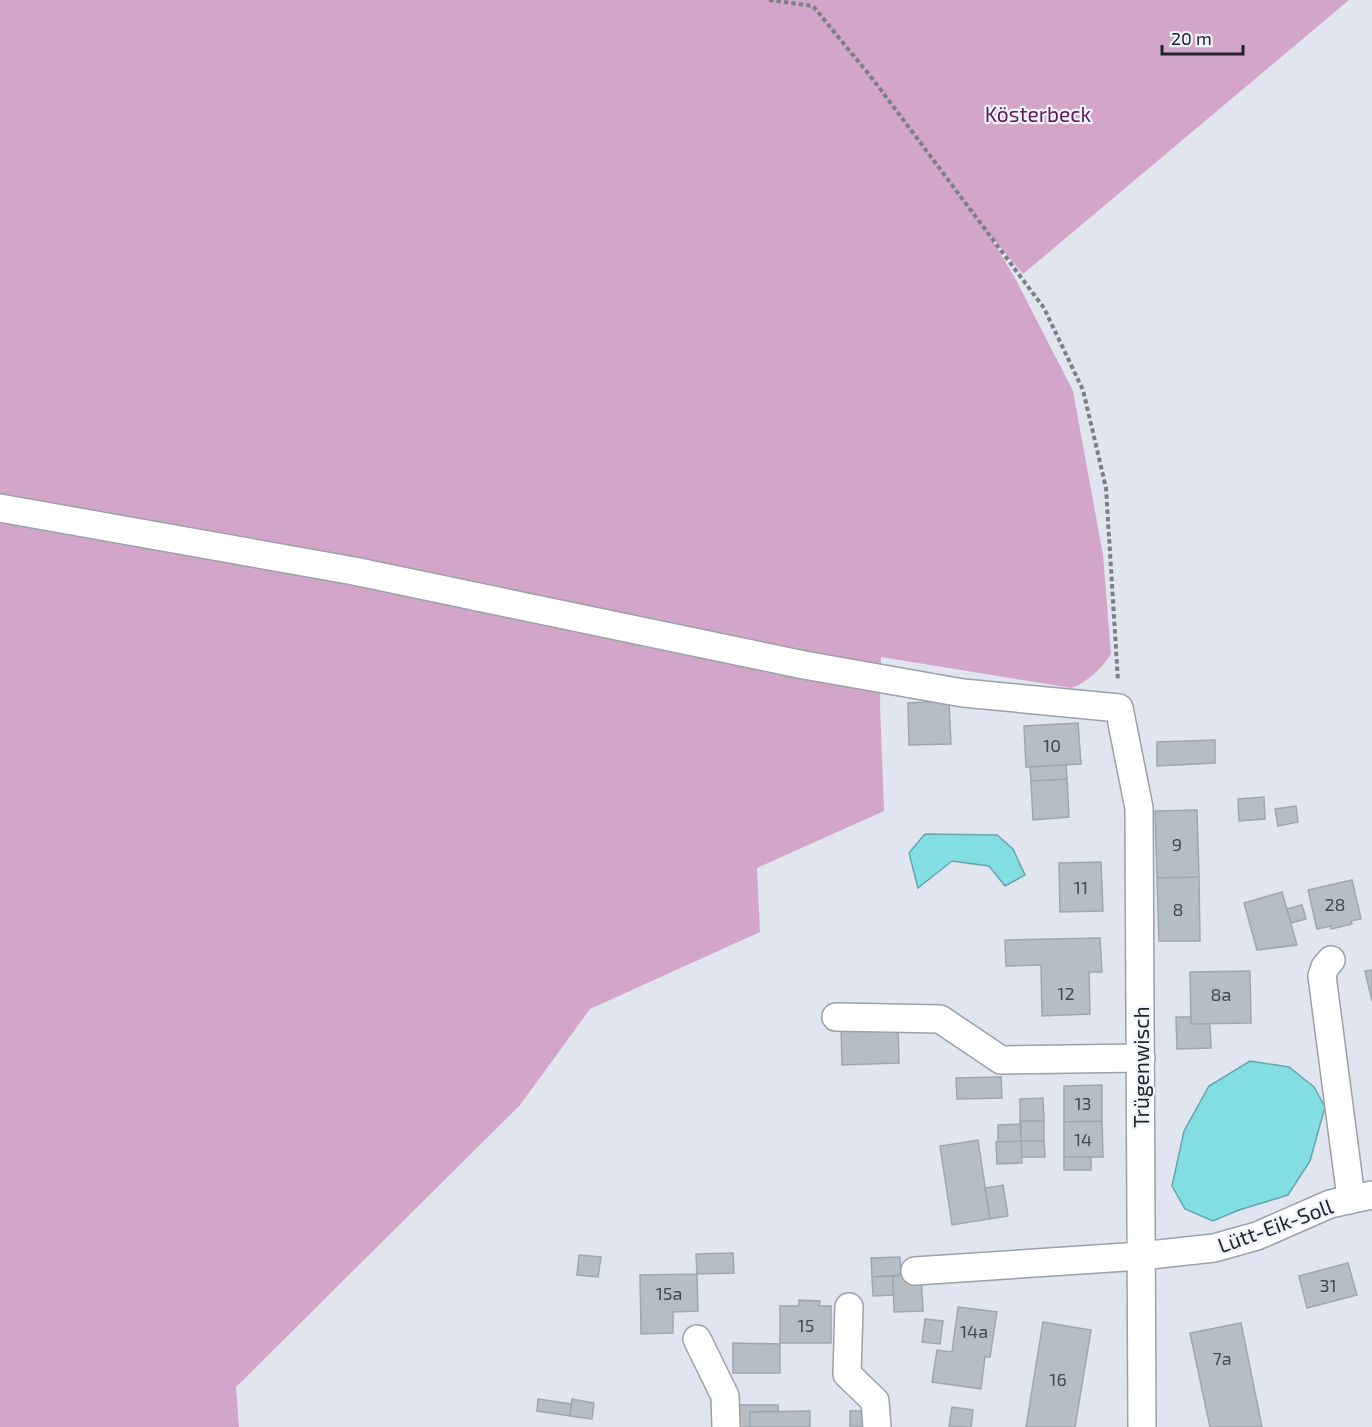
<svg xmlns="http://www.w3.org/2000/svg" width="1372" height="1427" font-family="'Exo 2',sans-serif">
	<rect width="100%" height="100%" fill="#e1e5ef"/>
	<path fill="#d3a5c9" d="M0 0H1349L1023 274 989 234 1016 280 1073 391 1103 555 1111 654C1101 669 1089 681 1072 688L881 657 880 706 884 811 757 868 760 932 590 1009 520 1105 236 1387 239 1427H0Z"/>
	<path fill="#82dee2" stroke="#65a6aa" stroke-width="1.5" d="M925 834 997 835 1013 849 1025 875 1005 886 989 866 952 861 918 888 909 853Z
		M1250 1061 1289 1067 1314 1087 1325 1107 1310 1161 1288 1195 1239 1210 1213 1221 1185 1209 1172 1186 1184 1131 1209 1086Z"/>
	<path fill="#b4bec4" stroke="#9da8ad" stroke-width="1.5" d="M949 701 951 744 909 745 908 703Z
		M1078 723 1081 764 1026 767 1024 726Z
		M1215 740V763L1157 766V742Z
		M1066 765 1067 779 1031 781 1030 767Z
		M1067 779 1069 817 1033 820 1031 781Z
		M1264 797 1265 819 1239 821 1238 799Z
		M1296 806 1298 822 1278 826 1275 809Z
		M1197 810 1199 877 1157 878 1155 811Z
		M1101 862 1103 911 1060 912 1059 863Z
		M1199 877 1200 941H1159L1157 878Z
		M1352 880 1361 919 1351 921 1352 924 1331 929V926L1317 929 1308 890Z
		M1282 892 1297 945 1257 950 1244 903Z
		M1302 905 1306 919 1291 923 1287 909Z
		M1100 938 1102 972H1089L1090 1014 1042 1016 1041 965 1006 966 1005 940Z
		M1372 970V1001L1365 971Z
		M1250 971 1251 1023 1191 1024 1190 972Z
		M1176 1017H1191V1024H1210L1211 1048 1177 1049Z
		M898 1024 899 1063 842 1065 841 1026Z
		M1001 1077 1002 1098 957 1099 956 1078Z
		M1102 1085V1121L1064 1122V1086Z
		M1043 1098 1044 1121H1020V1099Z
		M1020 1121H1044V1141H1021Z
		M1102 1121 1103 1157H1064V1122Z
		M1021 1124V1141L998 1142V1125Z
		M978 1140 990 1219 952 1225 940 1146Z
		M1021 1141H1044L1045 1157H1022Z
		M1021 1141 1022 1163 997 1164 996 1142Z
		M1064 1157H1091V1170H1064Z
		M1003 1185 1008 1216 990 1219 985 1188Z
		M733 1253 734 1273 697 1274 696 1254Z
		M579 1255 601 1257 598 1277 577 1275Z
		M900 1257 901 1275 872 1277 871 1258Z
		M1348 1263 1357 1295 1307 1308 1299 1276Z
		M697 1274 698 1311 673 1312V1333L641 1334 640 1275Z
		M921 1274 923 1311 894 1312 893 1276Z
		M893 1276V1295L873 1296 872 1277Z
		M799 1300 820 1301 819 1306H831V1343H780V1306H799Z
		M958 1307 997 1312 990 1357H985L981 1389 932 1382 937 1350 952 1352Z
		M925 1319 943 1321 940 1344 922 1342Z
		M1043 1322 1091 1330 1075 1427H1026Z
		M1241 1323 1262 1427H1210L1190 1333Z
		M733 1343 780 1344V1373H733Z
		M538 1399 571 1404 570 1416 537 1411Z
		M572 1399 594 1403 592 1419 570 1416Z
		M732 1405H778V1411L750 1412V1427H732Z
		M952 1407 973 1410 971 1427 949 1426Z
		M810 1411V1427H750V1412Z
		M850 1411H863V1426H850Z"/>
	<g fill="none" stroke-linecap="round" stroke-linejoin="round">
		<defs>
			<path id="minor" d="M0 508 354 571 804 665 963 693 1119 708 1139 808 1142 1427
				M1331 960 1325 967 1322 976 1351 1198
				M836 1017 940 1019 1001 1060 1141 1058
				M915 1271 1141 1256 1214 1248 1257 1236 1330 1204 1372 1195
				M849 1307 847 1374 875 1401 877 1427
				M697 1339 725 1396 726 1427"/>
		</defs>
		<use href="#minor" stroke="#9ba0a9" stroke-width="30"/>
		<path stroke="#7c7f86" stroke-width="4" stroke-dasharray="4.5 3" stroke-linecap="butt" d="M769 0 813 6 875 82 1044 308 1083 390 1106 488 1118 681"/>
		<use href="#minor" stroke="#fff" stroke-width="27"/>
	</g>
	<g text-anchor="middle" dominant-baseline="central" stroke-width="4.5" stroke-linejoin="round" paint-order="stroke">
		<g font-size="18" fill="#464a4f">
			<text x="1052" y="745">10</text>
			<text x="1177" y="844">9</text>
			<text x="1081" y="887">11</text>
			<text x="1335" y="904">28</text>
			<text x="1178" y="909">8</text>
			<text x="1066" y="993">12</text>
			<text x="1221" y="994">8a</text>
			<text x="1083" y="1103">13</text>
			<text x="1083" y="1139">14</text>
			<text x="1328" y="1285">31</text>
			<text x="669" y="1293">15a</text>
			<text x="806" y="1325">15</text>
			<text x="974" y="1331">14a</text>
			<text x="1222" y="1358">7a</text>
			<text x="1058" y="1379">16</text>
		</g>
		<g font-size="21" fill="#5e1c54" stroke="#eef2fc">
			<text x="1038" y="113">Kösterbeck</text>
		</g>
		<g font-size="21" fill="#222428" stroke="#eef2fc">
			<text transform="translate(1140 1067) rotate(-90)">Trügenwisch</text>
			<text transform="translate(1275 1225) rotate(-20)">Lütt-Eik-Soll</text>
		</g>
	</g>
	<path d="M1162 45v9h81v-9" fill="none" stroke="#222428" stroke-width="3"/>
	<text x="1171" y="45" font-size="18" fill="#222428" stroke="#eef2fc" stroke-width="4.5" paint-order="stroke">20 m</text>
</svg>
